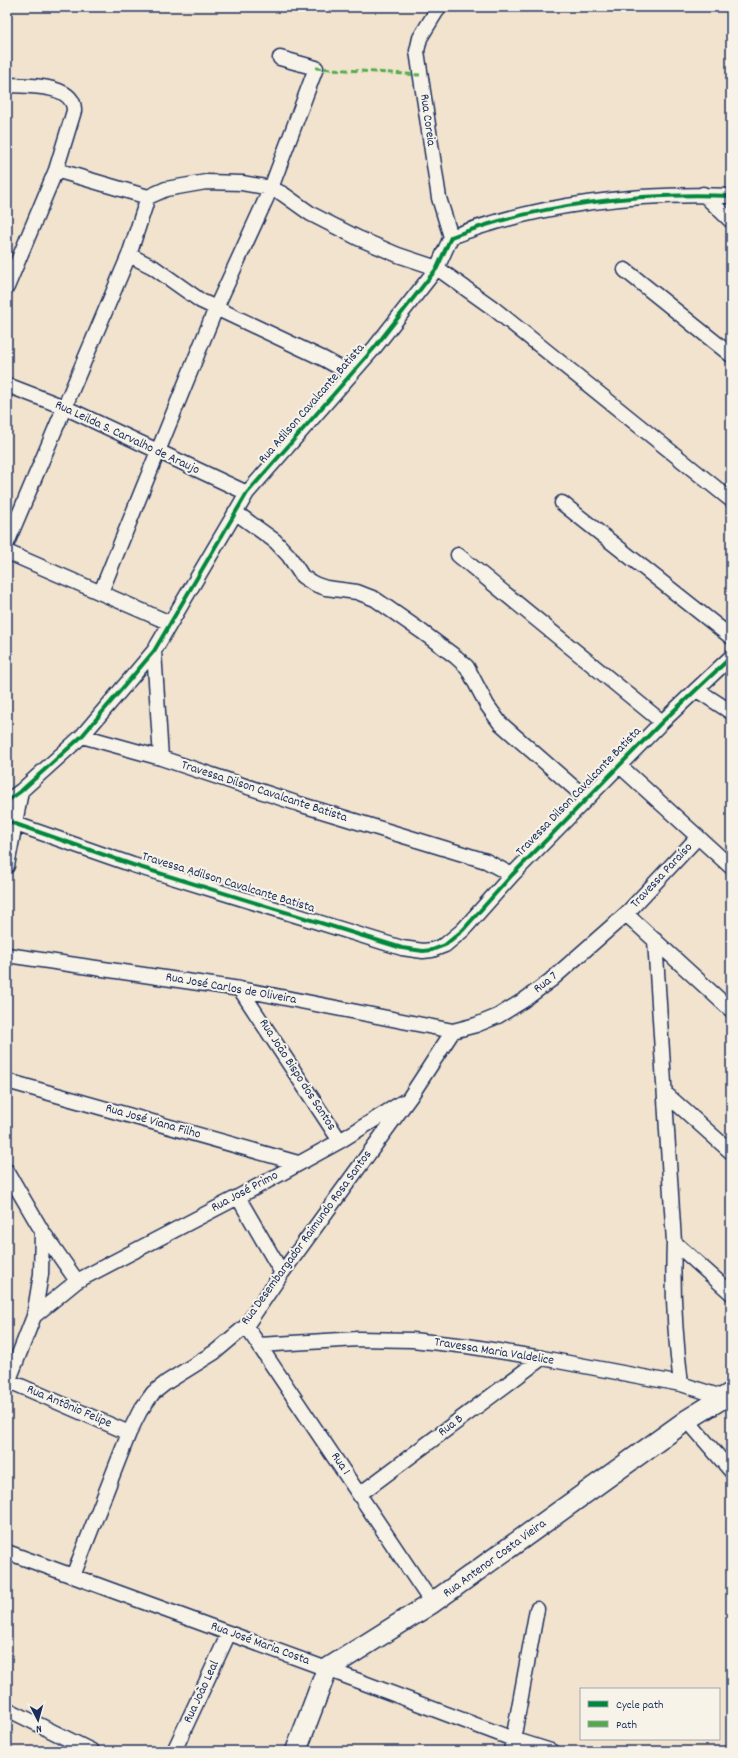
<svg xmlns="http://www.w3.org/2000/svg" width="738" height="1758" font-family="Dekko,sans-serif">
	<rect width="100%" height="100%" fill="#f2e3cf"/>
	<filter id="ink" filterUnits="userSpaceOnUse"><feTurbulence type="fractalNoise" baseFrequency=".025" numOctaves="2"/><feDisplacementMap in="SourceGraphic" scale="8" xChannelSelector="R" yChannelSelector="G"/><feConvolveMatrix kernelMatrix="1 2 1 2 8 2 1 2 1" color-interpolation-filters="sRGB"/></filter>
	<g filter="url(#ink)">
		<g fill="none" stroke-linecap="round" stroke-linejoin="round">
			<defs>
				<path id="street" d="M439 7 420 38 417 51 439 198 451 237
					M7 85C26 86 75 83 74 111L56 170 7 287
					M56 170 148 197 166 189 206 182 242 183 271 188 283 194 311 214 358 238 398 255 437 268 493 308 731 500
					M703 194 731 221
					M129 255 153 267 201 301 324 359 351 374
					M625 270 731 355
					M7 385 64 407 247 493
					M562 503 731 637
					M235 512 275 541 289 556 302 576 311 582 317 585 326 588 357 592 375 599 421 631 456 657 467 667 487 705 500 723 587 799
					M7 543 129 255 148 197
					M7 552 170 623
					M458 555 662 722
					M101 592 216 308 271 188 316 68 280 58
					M154 651 161 758
					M697 690 731 712
					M82 736 161 758 299 804 486 861 512 875
					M620 766 731 867
					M7 801 21 791 82 736 154 651 247 493 375 347 437 268 451 237C537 204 639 192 731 196
					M7 821 133 865 402 948 423 951 432 950 445 945 463 930 512 875 662 722 731 657
					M7 866 21 791
					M626 914 731 1010
					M655 940 674 1242 731 1293
					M7 955 240 989 453 1031 476 1025 498 1016 524 1000 551 980 626 914 697 838
					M240 989 340 1141
					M7 1081 298 1163
					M665 1093 731 1152
					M7 1171 42 1231 77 1281
					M238 1197 282 1273
					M674 1242C672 1291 675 1336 681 1384
					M34 1316 77 1281 238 1197 340 1141 403 1102
					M246 1326 432 1603
					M259 1345 358 1339 412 1340 467 1346 542 1358 681 1384 725 1398
					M9 1381 129 1433
					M7 1385 34 1316 41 1274 42 1231
					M687 1420 731 1471
					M360 1494 542 1358
					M7 1552 327 1669 513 1739 551 1751
					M73 1576 129 1433 140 1411 153 1393 167 1382 215 1352 246 1326 282 1273 410 1097 453 1031
					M7 1709 92 1751
					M174 1751 229 1633
					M511 1751 537 1609"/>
				<path id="secondary" d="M296 1751 327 1669 432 1603 687 1420 731 1393"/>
			</defs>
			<use href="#street" stroke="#1b2f5e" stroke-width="17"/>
			<use href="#secondary" stroke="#1b2f5e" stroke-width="23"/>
			<use href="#street" stroke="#f7f3e8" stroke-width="14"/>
			<use href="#secondary" stroke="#f7f3e8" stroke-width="20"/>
			<path stroke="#52ab49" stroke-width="3" stroke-dasharray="6 3" stroke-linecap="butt" d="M316 68 420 75"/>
			<defs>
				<path id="cycleway" d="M7 801 21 791 82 736 154 651 247 493 375 347 437 268 451 237C537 204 639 192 731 196
					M7 821 133 865 402 948 423 951 432 950 445 945 463 930 512 875 662 722 731 657"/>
			</defs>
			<use href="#cycleway" stroke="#f7f3e8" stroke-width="6"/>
			<use href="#cycleway" stroke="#00873e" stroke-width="4"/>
		</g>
	</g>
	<g text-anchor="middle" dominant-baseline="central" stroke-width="4" stroke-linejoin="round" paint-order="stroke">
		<g font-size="13" fill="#1b2f5e" stroke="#f7f3e8">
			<text transform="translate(427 120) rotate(82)">Rua Coreia</text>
			<text transform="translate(312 404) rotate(-49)">Rua Adilson Cavalcante Batista</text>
			<text transform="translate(127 438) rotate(25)">Rua Leilda S. Carvalho de Araujo</text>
			<text transform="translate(264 792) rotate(18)">Travessa Dilson Cavalcante Batista</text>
			<text transform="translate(579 792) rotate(-46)">Travessa Dilson Cavalcante Batista</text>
			<text transform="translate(662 876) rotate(-47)">Travessa Paraíso</text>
			<text transform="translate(228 883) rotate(17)">Travessa Adilson Cavalcante Batista</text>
			<text transform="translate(546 983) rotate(-38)">Rua 7</text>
			<text transform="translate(231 989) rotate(10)">Rua José Carlos de Oliveira</text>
			<text transform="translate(297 1075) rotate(57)">Rua João Bispo dos Santos</text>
			<text transform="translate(153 1122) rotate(16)">Rua José Viana Filho</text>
			<text transform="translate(245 1192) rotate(-28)">Rua José Primo</text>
			<text transform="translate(307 1238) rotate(-54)">Rua Desembargador Raimundo Rosa Santos</text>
			<text transform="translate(494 1352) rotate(9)">Travessa Maria Valdelice</text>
			<text transform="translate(69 1407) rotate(23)">Rua Antônio Felipe</text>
			<text transform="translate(451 1426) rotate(-37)">Rua B</text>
			<text transform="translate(340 1464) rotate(56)">Rua 1</text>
			<text transform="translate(495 1559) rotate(-36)">Rua Antenor Costa Vieira</text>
			<text transform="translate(260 1644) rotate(20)">Rua José Maria Costa</text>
			<text transform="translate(202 1692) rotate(-65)">Rua João Leal</text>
		</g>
	</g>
	<rect width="738" height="1758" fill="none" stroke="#f7f3e8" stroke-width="24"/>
	<rect x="12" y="12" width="714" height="1734" fill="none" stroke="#1b2f5e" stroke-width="1.5" filter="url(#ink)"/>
	<rect x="580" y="1688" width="140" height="52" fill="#f7f3e8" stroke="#9fa5b1"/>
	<rect x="588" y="1701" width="20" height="6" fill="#00873e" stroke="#9fa5b1"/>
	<text x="616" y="1708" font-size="12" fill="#1b2f5e">Cycle path</text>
	<rect x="588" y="1721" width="20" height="6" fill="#52ab49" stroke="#9fa5b1"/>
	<text x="616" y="1728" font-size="12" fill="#1b2f5e">Path</text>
	<g transform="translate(38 1720) rotate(174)" stroke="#f7f3e8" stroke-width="3" paint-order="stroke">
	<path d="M0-3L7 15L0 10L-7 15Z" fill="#1b2f5e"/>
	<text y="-6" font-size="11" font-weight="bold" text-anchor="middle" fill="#1b2f5e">N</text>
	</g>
</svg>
